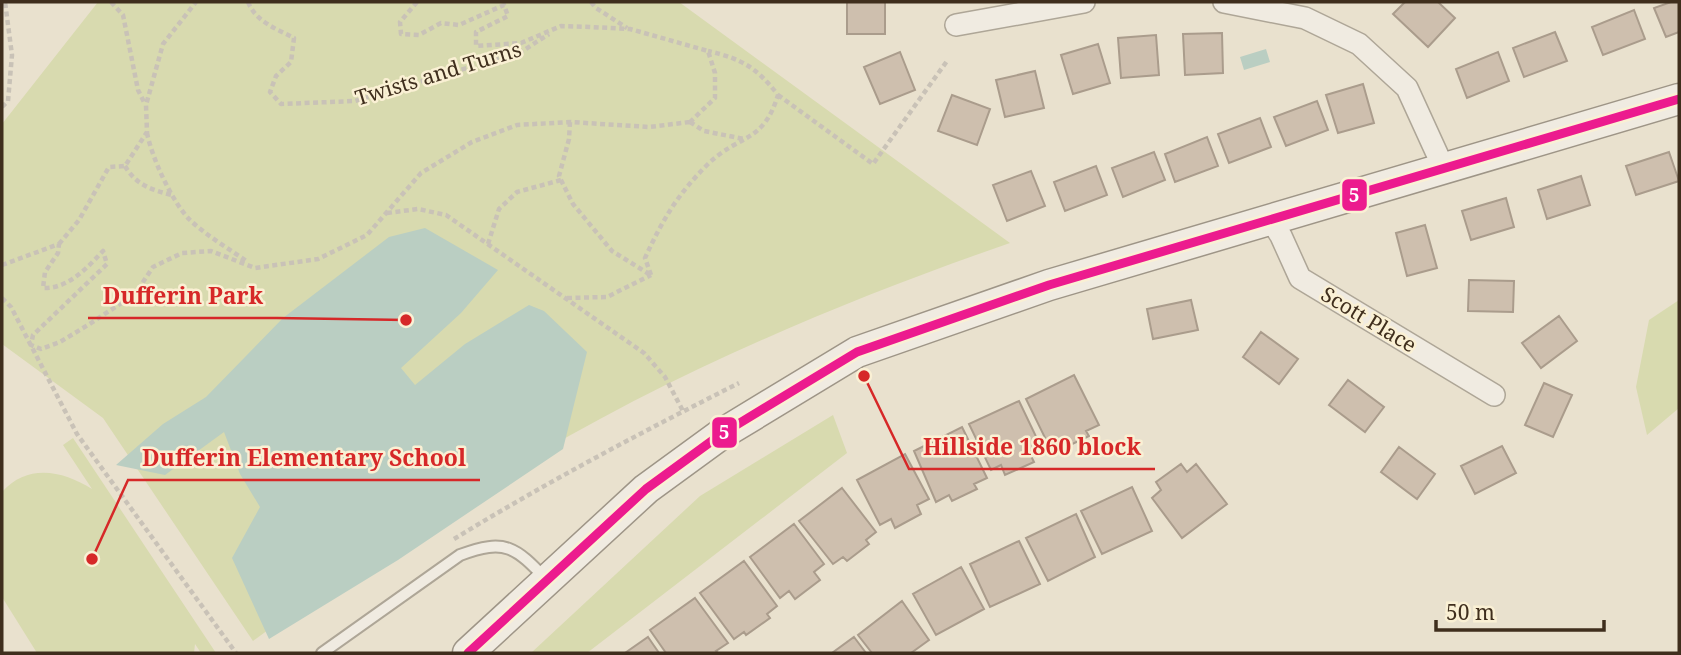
<svg xmlns="http://www.w3.org/2000/svg" width="1681" height="655" font-family="'Noto Serif',serif">
	<rect width="100%" height="100%" fill="#e9e1ce"/>
	<path fill="#d8daaf" d="M98 2H679L1010 243C831 305 653 381 491 482 456 503 423 526 389 549 343 579 297 608 253 641L103 418 2 344V124Z
		M1679 300V408L1647 435 1636 387 1649 320Z
		M833 415 847 453 587 653H531L700 496Z
		M73 438 216 653H201L195 644 194 653H37L2 597V492C28 463 63 471 92 489L63 445Z"/>
	<path fill="#bacec2" d="M1266 49 1270 62 1244 70 1240 57Z
		M425 228 498 270 461 313 401 368 415 385 465 344 529 305 544 311 587 352 563 449 398 560 269 639 232 558 260 507 240 474 224 432 165 475 116 465 163 424 206 397 283 318 389 237Z"/>
	<path fill="#cebfae" stroke="#aa9c8c" stroke-width="2" d="M847 2H885V34H847Z
		M1405 2H1438L1455 18 1428 47 1393 14Z
		M1671 2H1679V32L1666 37 1654 8Z
		M1634 10 1645 39 1603 55 1592 27Z
		M1555 32 1567 61 1524 77 1513 48Z
		M1222 33 1223 73 1185 75 1183 34Z
		M1156 35 1159 75 1121 78 1118 38Z
		M1098 44 1110 83 1073 94 1061 55Z
		M900 52 915 90 880 104 864 67Z
		M1498 52 1509 81 1467 98 1456 69Z
		M1035 71 1044 108 1005 117 996 80Z
		M1363 84 1374 123 1338 133 1326 95Z
		M952 95 990 109 977 145 938 131Z
		M1317 101 1328 130 1286 146 1274 117Z
		M1260 118 1271 147 1229 163 1218 134Z
		M1207 137 1218 166 1175 182 1165 154Z
		M1154 152 1165 180 1123 197 1112 168Z
		M1669 152 1679 181 1636 195 1626 166Z
		M1096 166 1107 195 1065 211 1054 182Z
		M1031 171 1045 206 1007 221 993 185Z
		M1581 176 1590 205 1547 219 1538 190Z
		M1506 198 1514 227 1471 240 1462 211Z
		M1425 225 1437 268 1407 276 1396 233Z
		M1469 280 1514 281 1513 312 1468 311Z
		M1191 300 1198 330 1153 339 1147 309Z
		M1559 316 1577 341 1541 368 1522 343Z
		M1261 332 1298 359 1279 384 1243 357Z
		M1074 375 1099 425 1086 431 1089 436 1064 448 1061 443 1050 448 1026 399Z
		M1348 380 1384 407 1365 432 1329 405Z
		M1544 383 1572 395 1553 437 1525 425Z
		M1019 401 1041 447 1029 452 1034 462 1005 475 1001 465 991 470 969 424Z
		M962 427 987 478 974 484 977 489 952 501 949 495 936 502 914 451Z
		M1502 446 1516 473 1475 494 1461 466Z
		M1399 447 1435 474 1417 499 1381 472Z
		M905 454 929 499 917 505 921 514 895 528 891 519 880 525 857 480Z
		M1181 464 1187 472 1196 464 1227 504 1182 538 1152 498 1161 490 1156 482Z
		M1132 487 1152 531 1102 554 1081 511Z
		M842 488 876 532 866 540 869 544 847 561 843 557 833 564 799 521Z
		M1076 514 1095 557 1048 581 1026 538Z
		M794 524 824 564 814 572 820 580 795 599 789 591 780 598 750 557Z
		M1019 541 1040 584 990 607 970 564Z
		M744 561 777 606 767 614 770 618 746 635 744 632 734 639 700 593Z
		M961 567 984 609 936 635 913 594Z
		M695 598 728 643 716 651 718 653H666L650 630Z
		M902 601 929 640 911 653H872L858 635Z
		M648 637 659 653H625Z
		M854 637 866 653H832Z"/>
	<g fill="none" stroke-linecap="round" stroke-linejoin="round">
		<defs>
			<path id="lane" d="M322 653 460 555C506 538 515 547 547 580"/>
			<path id="street" d="M1224 2 1305 18 1359 44 1407 88 1444 169
				M956 25 1084 2
				M1271 220 1281 236 1300 278 1494 395"/>
			<path id="secondary" d="M468 653 646 489 720 435 857 352 1049 285 1679 99"/>
		</defs>
		<use href="#lane" stroke="#aea697" stroke-width="14"/>
		<use href="#street" stroke="#aea697" stroke-width="24"/>
		<use href="#secondary" stroke="#9e9587" stroke-width="33"/>
		<path stroke="#c9c2b7" stroke-width="4.5" stroke-dasharray="5 3.5" stroke-linecap="butt" d="M111 2 123 15 138 90 145 104
			M248 2C256 22 277 29 294 38L291 62 276 76 270 92 281 104 355 101 521 52 549 34
			M417 2 400 22 401 34 419 35 441 23 459 25 504 5 508 16 476 32V46L521 43 561 26 590 27 630 29 708 51 715 73V98L690 122
			M591 2 596 8 627 28
			M778 95 873 164 947 61
			M2 107 8 101 12 55 5 2
			M570 122 569 139 559 176 573 204 612 251 649 274
			M690 122 704 131 744 139
			M147 133C152 158 172 202 190 220 207 236 229 249 248 262
			M125 166C136 185 152 190 172 195
			M387 213 418 209 446 215 644 353 665 377 683 411
			M59 244 79 220 109 167 125 166 147 132 146 105 163 44 196 2
			M488 244 499 209 517 192 561 180
			M2 265 59 244 58 253 45 272 43 288C68 289 87 268 103 251L107 264 33 335 31 345 41 349 60 342 88 325 135 294 153 267 182 253 211 251 255 268 318 259 367 235 421 173 472 142 517 125 570 122 649 127 690 122
			M651 275 645 258C663 219 677 195 708 164 739 134 763 144 778 95 756 67 742 59 708 51
			M2 298 11 307 77 434 236 653
			M567 298 607 297 651 275
			M454 539C547 482 642 432 739 383"/>
		<use href="#lane" stroke="#f0ebe1" stroke-width="10"/>
		<use href="#street" stroke="#f0ebe1" stroke-width="21"/>
		<use href="#secondary" stroke="#f0ebe1" stroke-width="30"/>
		<defs>
			<path id="bus-1" d="M468 653 646 489 720 435 857 352 1049 285 1679 99"/>
		</defs>
		<use href="#bus-1" stroke="#faf0d4" stroke-width="14"/>
		<use href="#bus-1" stroke="#ec1b8e" stroke-width="9"/>
	</g>
	<g text-anchor="middle" dominant-baseline="central" stroke-width="5" stroke-linejoin="round" paint-order="stroke">
		<g font-size="21" fill="#3f2e1d" stroke="#faf0d4">
			<text transform="translate(438 73) rotate(-17)">Twists and Turns</text>
			<text transform="translate(1369 319) rotate(31)">Scott Place</text>
		</g>
	</g>
	<path fill="none" stroke="#d62828" stroke-width="2.5" d="M406 320L277 318H88M864 376L909 469H1155M92 559L128 480H480"/>
	<g fill="#d62828" stroke="#faf0d4" stroke-width="2.5">
		<circle cx="406" cy="320" r="7"/>
		<circle cx="864" cy="376" r="7"/>
		<circle cx="92" cy="559" r="7"/>
	</g>
	<g font-size="23" text-anchor="middle" font-weight="bold" fill="#d62828" stroke="#faf0d4" stroke-width="5" stroke-linejoin="round" paint-order="stroke">
		<text x="183" y="304">Dufferin Park</text>
		<text x="1032" y="455">Hillside 1860 block</text>
		<text x="304" y="466">Dufferin Elementary School</text>
	</g>
	<g stroke="#faf0d4" stroke-width="2.5">
		<rect x="1341" y="178" width="27" height="34" rx="7" fill="#ec1b8e"/>
		<rect x="711" y="416" width="27" height="33" rx="7" fill="#ec1b8e"/>
	</g>
	<g font-size="19" text-anchor="middle" font-weight="bold" fill="#fff">
		<text x="1354" y="202">5</text>
		<text x="724" y="439">5</text>
	</g>
	<rect width="1681" height="655" fill="none" stroke="#3f2e1d" stroke-width="7"/>
	<path d="M1436 620v10h168v-10" fill="none" stroke="#3f2e1d" stroke-width="3.5"/>
	<text x="1446" y="620" font-size="21" fill="#3f2e1d" stroke="#faf0d4" stroke-width="5" paint-order="stroke">50 m</text>
</svg>
